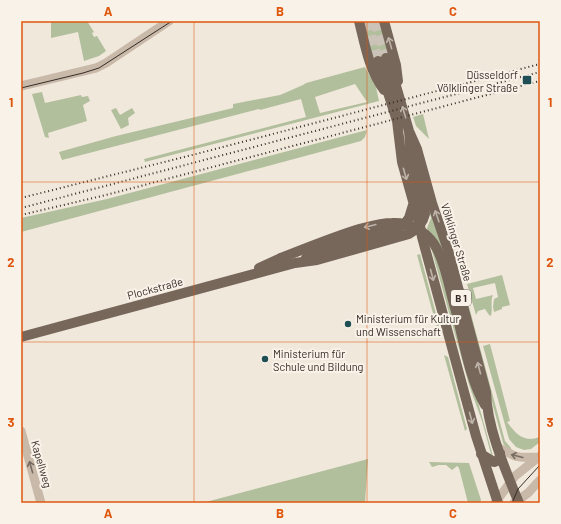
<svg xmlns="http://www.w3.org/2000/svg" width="561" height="524" font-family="Barlow,sans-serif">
	<rect width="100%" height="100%" fill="#f1e8dc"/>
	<path fill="#b2bf9d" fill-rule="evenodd" d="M51 21H87L94 32 92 33 94 37 97 36 106 51 99 56 84 61 78 32 51 38Z
		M362 21H381L390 56 374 62Z
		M365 67 376 87 379 101 145 162 144 159 306 117 301 99 260 110 259 109 62 160 59 152 116 136 233 108V104L280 95 303 85 306 83ZM355 84 367 102 320 113 315 97Z
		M42 92 45 103 81 95 82 97 88 96 90 101 83 105 87 121 48 133 49 138 45 137 32 94Z
		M116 108 120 115 132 108 135 113 128 118 129 125 121 129 111 110Z
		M423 114 429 139 416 126 413 117Z
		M367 130 365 137 361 141 21 232V218L107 199Z
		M414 154 438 228 476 395 493 456 491 454 482 421 469 385 430 244 427 228 431 218Z
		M420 254 439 325 437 328 417 255Z
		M502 275 510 305 502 307V309L494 312 493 307 494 299 498 297 495 283 473 288 476 299 493 295C490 302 493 309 491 316L489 315 485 309 478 311 476 315 467 284Z
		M464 288 505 441 511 448 512 453 507 449 503 443 462 290Z
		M490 344 510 421 507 422C516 434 523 443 540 437V442L531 449 524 450 516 447 509 439 483 346Z
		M444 355 448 357 467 429 465 431Z
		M368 459 365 503H202Z
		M429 462 469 463 481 500 480 503H468L459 468 457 466 452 470 446 465H439L432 467Z"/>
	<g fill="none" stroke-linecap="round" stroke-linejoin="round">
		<path stroke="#ccc3b8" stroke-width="10" stroke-dasharray="10 5" stroke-linecap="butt" d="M367 21 378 61
			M375 21 386 58"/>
		<path stroke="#c8b9a9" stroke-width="9" d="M21 86 96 68 106 63 169 21
			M21 431 41 503
			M498 447C517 458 516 458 538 457
			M495 503 515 476 540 456
			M514 503 528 493 540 480"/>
		<path stroke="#77665a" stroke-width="10" d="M359 21C365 45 369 70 384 90
			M384 21 396 65 398 81
			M386 58 394 79 409 131 417 149 432 203 448 250 486 392C487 428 505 469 519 503
			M378 61 397 121 402 162 420 226 422 237 476 436 498 503
			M306 258 332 247 404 225 409 218 413 205
			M259 268 281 258
			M456 311C464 341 469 378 485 405
			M21 337 295 263 317 260 409 234C418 229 423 223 425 214L411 157 409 131
			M481 454 494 462 499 460 500 453"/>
		<path stroke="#362d28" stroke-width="1" d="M21 88 83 73 99 68 172 21
			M512 503 518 489 540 465"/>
		<path stroke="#362d28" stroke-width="2" stroke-dasharray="1 3" stroke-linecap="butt" d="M21 198 200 153 540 64
			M21 208 540 72
			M21 215 106 195 540 81"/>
		<path stroke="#77665a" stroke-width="10" d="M281 258C306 248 331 238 356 230 368 227 380 223 392 223 408 222 425 230 434 244 445 260 450 292 456 311"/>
	</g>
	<defs><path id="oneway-shaft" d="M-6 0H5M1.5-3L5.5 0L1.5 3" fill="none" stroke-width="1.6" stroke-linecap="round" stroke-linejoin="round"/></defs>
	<g stroke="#beb3a9">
		<use href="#oneway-shaft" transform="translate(390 43) rotate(-106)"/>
		<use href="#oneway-shaft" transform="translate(404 112) rotate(-106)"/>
		<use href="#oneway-shaft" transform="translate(405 174) rotate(74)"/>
		<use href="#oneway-shaft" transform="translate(437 216) rotate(-109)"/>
		<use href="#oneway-shaft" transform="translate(370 226) rotate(166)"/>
		<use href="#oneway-shaft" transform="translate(432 275) rotate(75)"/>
		<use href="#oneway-shaft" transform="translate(479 368) rotate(-105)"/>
		<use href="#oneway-shaft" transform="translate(471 418) rotate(75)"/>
	</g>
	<g stroke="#786c62">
		<use href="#oneway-shaft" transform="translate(517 456) rotate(-166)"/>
		<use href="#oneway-shaft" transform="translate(31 467) rotate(-106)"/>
	</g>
	<path fill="none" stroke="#df570d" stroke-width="1" stroke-opacity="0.55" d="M194 21V503M367 21V503M21 182H540M21 342H540"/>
	<g fill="#204e55" stroke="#f9f2e9" stroke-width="1.5">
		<rect x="522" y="75" width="10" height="10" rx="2"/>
		<circle cx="348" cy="324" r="4"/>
		<circle cx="265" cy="359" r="4"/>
	</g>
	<g text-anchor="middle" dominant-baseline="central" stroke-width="4" stroke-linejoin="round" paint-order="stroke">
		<rect fill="#f9f2e9" stroke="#706862" stroke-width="1" x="451" y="290" width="20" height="16" rx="3"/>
		<g font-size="10" font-weight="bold" fill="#362d28">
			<text x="461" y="298">B 1</text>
		</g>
		<g font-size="11" fill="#362d28" stroke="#f9f2e9" text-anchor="start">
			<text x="518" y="74" text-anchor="end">Düsseldorf<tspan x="518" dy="13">Völklinger Straße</tspan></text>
			<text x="356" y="318">Ministerium für Kultur<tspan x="356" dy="13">und Wissenschaft</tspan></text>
			<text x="273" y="353">Ministerium für<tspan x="273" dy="13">Schule und Bildung</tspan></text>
		</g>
		<g font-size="11" fill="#362d28" stroke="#f9f2e9">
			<text transform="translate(457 242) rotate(73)">Völklinger Straße</text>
			<text transform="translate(155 288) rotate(-15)">Plockstraße</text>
			<text transform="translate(42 464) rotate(74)">Kapellweg</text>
		</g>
	</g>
	<rect width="561" height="524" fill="none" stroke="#f9f2e9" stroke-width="44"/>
	<rect x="22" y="22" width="517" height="480" fill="none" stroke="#df570d" stroke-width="1.5"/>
	<g font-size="13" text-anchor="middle" font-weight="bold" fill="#df570d">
		<text x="108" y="16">A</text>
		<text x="280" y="16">B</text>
		<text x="453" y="16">C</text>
		<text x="11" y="107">1</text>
		<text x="550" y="107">1</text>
		<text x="11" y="267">2</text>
		<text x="550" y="267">2</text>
		<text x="11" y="427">3</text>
		<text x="550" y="427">3</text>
		<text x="108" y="518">A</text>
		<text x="280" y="518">B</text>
		<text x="453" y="518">C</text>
	</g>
</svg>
